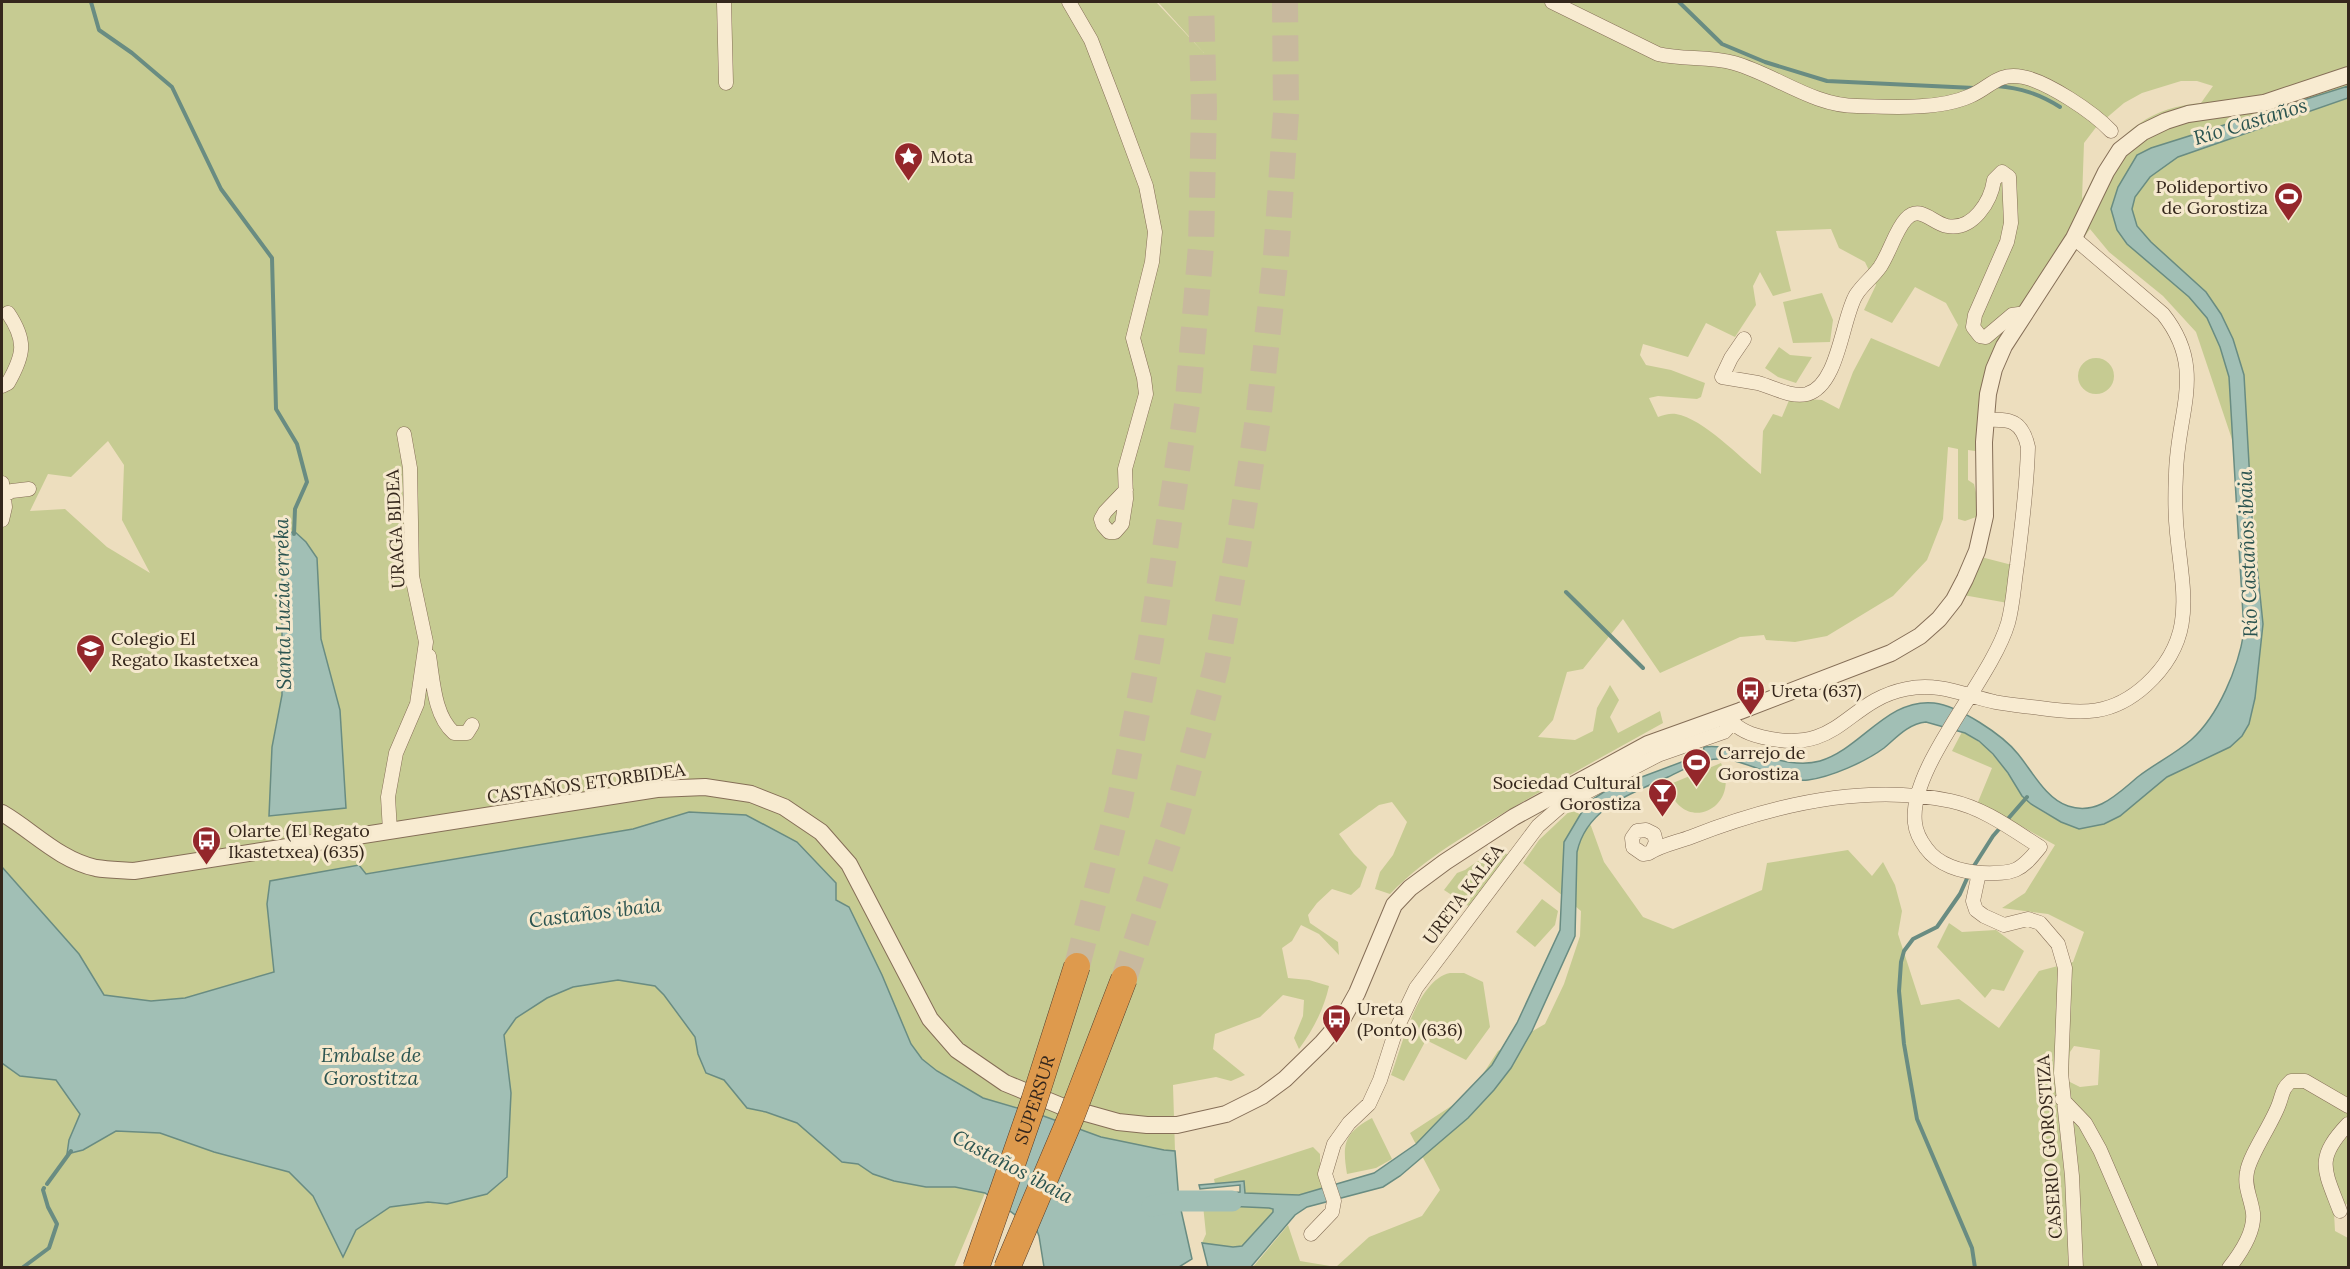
<svg xmlns="http://www.w3.org/2000/svg" width="2350" height="1269" font-family="Lora,serif">
	<rect width="100%" height="100%" fill="#eddebe"/>
	<path fill="#c6cb92" fill-rule="evenodd" d="M2 2H1156L1204 53 1158 2H2348V1203L2334 1213 2335 1231 2348 1238V1267H1253L1288 1225 1300 1261 1336 1267 1369 1237 1422 1216 1440 1190 1410 1133 1456 1103 1479 1080 1498 1051 1545 1024 1564 984 1580 936 1581 911 1523 863 1539 840 1573 808 1591 826 1604 862 1643 917 1673 929 1762 890 1767 863 1848 850 1872 876 1883 862 1895 885 1902 911 1898 934 1921 1005 1959 999 1999 1028 2039 971 2073 962 2084 932 2048 914 2002 908 2025 893 2055 845 1978 802 1992 768 1952 751 1962 732C1995 746 2007 778 2030 802 2038 811 2051 816 2061 822L2157 783 2182 768 2230 747 2242 736 2249 724 2255 698 2263 624 2252 499 2196 332 2163 296 2109 252 2090 229C2054 278 2006 337 1993 397 1990 415 1990 435 1989 453L1968 450V480L1974 484 1978 502 1976 517 1965 521 1958 519V449L1948 447 1943 519 1927 560 1893 596 1827 636 1795 642 1766 640 1764 635 1740 637 1660 673 1623 619 1583 669 1567 672 1553 720 1538 737 1575 740 1593 731 1597 708 1610 685 1619 700 1610 717 1618 733 1660 711 1663 723C1613 751 1563 778 1514 807 1469 833 1427 856 1390 894L1375 889 1380 872 1393 855 1407 822 1392 802 1379 805 1339 834 1354 854 1367 867 1360 887 1351 895 1332 889 1317 903 1308 915 1310 923 1338 942 1339 955 1319 934 1301 925 1292 941 1282 948 1288 978 1309 980 1329 986C1324 1009 1313 1030 1299 1049L1294 1038 1303 1016 1304 1000 1283 995 1260 1017 1215 1034 1213 1049 1245 1075 1231 1081 1216 1077 1173 1085 1175 1151 1164 1150 1101 1137 1038 1114 983 1098 937 1071 922 1059 911 1044 882 975 849 907 689 812 633 829 365 874 359 865 271 881 267 904 274 972 185 998 151 1001 104 996 79 954 2 867ZM2181 81H2197L2213 86 2201 103C2152 107 2122 130 2097 171 2091 180 2088 191 2082 199L2084 143 2097 126 2124 103 2142 93ZM1831 229 1839 248 1865 262 1876 285 1864 310 1892 323 1915 287 1946 303 1958 325 1939 367 1871 338 1853 372 1839 409 1822 400 1790 398 1782 417 1773 414 1763 431 1761 474C1739 457 1704 419 1676 414 1670 413 1664 415 1658 417L1649 398 1658 396 1697 399 1701 397 1705 383 1671 370 1646 365 1640 355 1643 344 1688 357 1706 323 1735 337 1756 305 1753 286 1760 272 1773 296 1791 291 1776 231ZM108 441 124 465 122 520 150 573 107 547 65 509 30 511 48 474 71 477ZM2074 1046 2100 1050 2098 1085 2080 1087 2068 1081 2070 1052Z
		M1822 293 1833 320 1830 342 1793 343 1783 302Z
		M1779 347 1790 355 1812 357 1796 383 1778 377 1765 368Z
		M2078 376a18 18 0 1 1 36 0a18 18 0 1 1-36 0Z
		M1981 557 2012 565 2008 603 1963 595Z
		M1721 763C1743 808 1682 837 1668 785Z
		M1498 847 1509 856 1470 907 1444 890 1457 873 1465 870Z
		M1542 899 1558 911 1555 925 1535 947 1516 932Z
		M1949 923 1962 932 1996 930 2024 951 2004 991 1992 989 1985 998 1937 947Z
		M1450 973H1464L1483 982 1490 1027 1466 1060 1426 1040 1404 1081 1391 1075C1402 1046 1417 980 1450 973Z
		M618 980 655 986 664 995 695 1037 698 1054 706 1073 724 1080 747 1108 766 1112 797 1123 842 1162 858 1164 873 1174 894 1181 926 1187H955L985 1193 954 1267H2V1063L20 1076 56 1079 80 1114 69 1140 68 1154 83 1150 116 1131 160 1133 214 1152 289 1172 313 1196 343 1257 356 1230 390 1207 428 1202 438 1204 487 1194 507 1178 511 1093 504 1035 516 1018 547 998 573 987Z
		M1372 1118 1392 1159 1376 1168 1347 1174C1342 1144 1344 1133 1372 1118Z
		M1313 1147 1320 1154V1175L1324 1188 1299 1195 1244 1193V1181L1215 1184 1214 1179Z
		M1203 1205 1269 1208 1273 1209 1274 1212 1242 1246 1233 1247 1202 1243 1206 1234Z"/>
	<path fill="#a1bfb5" stroke="#698c82" stroke-width="1.5" d="M2348 86V98L2178 157 2150 177 2135 197 2132 209 2137 226 2151 242 2206 292 2221 314 2233 339 2244 375 2252 517 2263 624 2255 698 2249 724 2242 736 2230 747 2167 777 2120 816 2104 824 2079 829 2061 822 2031 804 2022 796 2008 773 1993 754 1979 741 1965 733 1926 722C1908 724 1897 737 1884 748 1865 762 1831 777 1808 780 1781 783 1746 759 1720 759 1703 758 1683 770 1668 777 1631 794 1587 807 1577 852L1575 936 1532 1031 1511 1068 1494 1090 1468 1118 1400 1176 1383 1187 1307 1207 1295 1215 1250 1268 1208 1267 1202 1243 1233 1247 1242 1246 1273 1212V1209L1269 1208 1203 1205 1202 1196 1240 1192V1185L1200 1189 1199 1185 1244 1181 1245 1193 1299 1195 1374 1173 1416 1144 1492 1065 1517 1023 1560 930 1564 842 1580 815 1590 801 1607 790 1703 754 1704 747C1742 743 1784 771 1820 761 1861 749 1887 698 1934 703 1959 706 2003 735 2018 754 2032 771 2046 799 2068 806 2098 816 2118 793 2139 776 2156 763 2175 754 2191 740 2219 715 2238 668 2244 632L2229 377 2220 347 2207 318 2189 297 2127 244 2117 230 2111 209 2118 187 2137 155 2151 148Z
		M294 531 306 542 317 558 321 639 340 710 346 808 269 816 272 747 282 695V548L284 536Z
		M689 812 746 815 797 842 836 883V900L849 907 882 975 911 1044 922 1059 937 1071 983 1098 1038 1114 1101 1137 1164 1150 1175 1151 1179 1201 1192 1259 1179 1267H1044L1039 1236 1032 1218 1018 1217 985 1193 955 1187H926L894 1181 873 1174 858 1164 842 1162 797 1123 766 1112 747 1108 724 1080 706 1073 698 1054 695 1037 664 995 655 986 618 980 573 987 547 998 516 1018 504 1035 511 1093 507 1177 487 1194 447 1204 428 1202 390 1207 356 1230 343 1257 313 1196 289 1172 214 1152 160 1133 116 1131 83 1150 67 1154 69 1140 80 1114 56 1080 20 1076 2 1063V867L79 954 104 995 151 1001 185 998 274 972 267 904 270 881 359 865 366 874 633 829Z"/>
	<g fill="none" stroke-linecap="round" stroke-linejoin="round">
		<path stroke="#698c82" stroke-width="4" d="M91 2 99 30 132 53 172 87 221 189 272 258 276 409 297 444 307 482 295 509 294 534
			M1679 2 1722 44 1765 62 1827 81 1974 88
			M1997 86C2021 88 2039 94 2060 107
			M1566 592 1643 668
			M1972 869 1993 836 2027 797
			M1969 874 1960 894 1937 927 1913 939 1904 951 1901 962 1899 991 1904 1044 1917 1119 1972 1248 1975 1268
			M47 1184 71 1151
			M22 1268 49 1248 57 1224 48 1207 43 1190 44 1188"/>
		<path stroke="#a1bfb5" stroke-width="21" d="M1152 1206 1179 1201H1232"/>
		<path stroke="#c8b99e" stroke-width="26" stroke-dasharray="26 13" stroke-linecap="butt" d="M1077 966 1119 804 1150 647 1188 398 1201 246 1204 108 1201 2
			M1124 979 1175 822 1216 667 1237 553 1259 412 1276 256 1286 113 1285 2"/>
		<defs>
			<path id="minor" d="M724 2 726 83
				M1069 2 1091 40 1116 105 1146 186 1155 232 1152 262 1133 338 1144 378 1146 394 1125 469 1126 499 1122 524 1115 532H1109L1103 525 1101 519 1105 512 1126 490
				M1552 2 1658 54C1683 60 1709 56 1734 63 1776 75 1813 106 1857 106 1891 107 1939 110 1970 96 1991 87 1997 72 2023 77 2048 82 2093 112 2111 131
				M1744 339 1731 358 1722 377C1734 379 1746 381 1758 383 1773 387 1791 398 1807 394 1839 385 1842 318 1856 295 1863 284 1873 277 1880 267 1890 252 1895 231 1906 219 1920 204 1932 223 1947 226 1973 231 1991 201 1994 180L2002 172 2009 177 2011 223 2007 242 1975 315 1973 327 1980 336 1986 337 2012 315 2026 313
				M2 386 8 383C24 355 27 341 8 313
				M2 483 5 507 2 520
				M4 495 12 491 29 489
				M429 656C433 680 434 716 454 733H467L472 725
				M1728 716C1735 728 1749 734 1762 737 1840 756 1845 701 1906 689 1938 682 1964 695 1995 702 2010 705 2025 706 2040 708 2082 714 2112 716 2146 685 2197 638 2183 594 2177 533 2175 514 2175 494 2176 474 2177 412 2207 369 2163 314L2074 238
				M390 831 388 797 396 753 417 704 426 642 412 576 410 468 404 434
				M1652 851 1656 842 1654 834 1646 830 1637 831 1632 838 1633 847 1643 854 1649 853C1661 845 1678 842 1691 837 1772 805 1865 783 1951 801 1984 808 2013 830 2040 847 2020 872 2014 874 1982 873 1961 872 1938 865 1926 848 1920 840 1916 833 1915 823 1908 767 1991 681 2008 623 2013 605 2014 584 2017 565 2022 526 2027 487 2028 447 2022 420 2010 419 1986 420
				M1979 873 1973 901 1976 910 1984 916 2004 925 2028 919 2040 923 2058 944 2065 968 2061 1073 2072 1176 2076 1268
				M2062 1099 2085 1123 2100 1150 2151 1268
				M2340 1211C2324 1169 2315 1159 2348 1124
				M1311 1234 1332 1212 1334 1201 1325 1174 1334 1144 1349 1123 1369 1104 1380 1080 1396 1030 1416 988 1538 826 1562 805 1658 755 1724 732 1732 723
				M2229 1268C2240 1254 2255 1231 2253 1213 2251 1198 2244 1187 2247 1172 2250 1154 2272 1124 2279 1104 2283 1093 2282 1089 2291 1081H2305L2348 1106"/>
			<path id="tertiary" d="M2 813C33 831 59 860 96 868 108 870 121 870 134 871L657 789 705 787 751 794 784 807 821 832 849 864 930 1019 957 1050 1005 1083 1061 1106 1118 1122 1147 1125H1177L1226 1114 1262 1096 1285 1079 1322 1043 1342 1020 1357 993 1394 905 1410 888 1445 862 1514 817 1648 744 1740 711 1891 653 1920 636 1939 619 1954 600 1965 579 1977 551 1985 516 1984 442 1988 394 1994 369 2004 346 2074 238 2106 172 2120 150 2143 132 2166 121 2188 114 2264 103 2348 75"/>
		</defs>
		<use href="#minor" stroke="#856e57" stroke-width="15"/>
		<use href="#tertiary" stroke="#856e57" stroke-width="18"/>
		<use href="#minor" stroke="#f8ebd1" stroke-width="14"/>
		<use href="#tertiary" stroke="#f8ebd1" stroke-width="16"/>
		<defs>
			<g id="motorway-bridge">
				<path id="s1" d="M976 1268 1034 1101 1077 966"/>
				<path d="M1007 1268 1071 1117 1124 979"/>
			</g>
		</defs>
		<use href="#motorway-bridge" stroke="#533c2b" stroke-width="27" stroke-linecap="butt"/>
		<use href="#motorway-bridge" stroke="#de9a4d" stroke-width="26"/>
	</g>
	<defs>
		<symbol id="sight-pin" viewBox="-11 -11 22 30"><path d="M0 17L-7.5 6A9.5 9.5 0 1 1 7.5 6Z" fill="#94272b" stroke="#f5e8cd"/><path d="M0-6L1.8-2.2L6-1.7L2.9 1.2L3.7 5.4L0 3.3L-3.7 5.4L-2.9 1.2L-6-1.7L-1.8-2.2Z" fill="#fff"/></symbol>
		<symbol id="stadium-pin" viewBox="-11 -11 22 30"><path d="M0 17L-7.5 6A9.5 9.5 0 1 1 7.5 6Z" fill="#94272b" stroke="#f5e8cd"/><path d="M0-5a6.5 5 0 1 0 0 10a6.5 5 0 1 0 0-10ZM-3.5-1.8h7v3.6h-7Z" fill="#fff"/></symbol>
		<symbol id="school-pin" viewBox="-11 -11 22 30"><path d="M0 17L-7.5 6A9.5 9.5 0 1 1 7.5 6Z" fill="#94272b" stroke="#f5e8cd"/><path d="M0-5L7-2L0 1L-7-2ZM-4 1L0 2.5L4 1V4Q0 6-4 4Z" fill="#fff"/></symbol>
		<symbol id="bus-pin" viewBox="-11 -11 22 30"><path d="M0 17L-7.5 6A9.5 9.5 0 1 1 7.5 6Z" fill="#94272b" stroke="#f5e8cd"/><path d="M-5-6H5V4H4V6H2V4H-2V6H-4V4H-5ZM-3.5-4V0h7V-4ZM-3.5 1.2v1.5H-2V1.2ZM2 1.2v1.5H3.5V1.2Z" fill="#fff"/></symbol>
		<symbol id="bar-pin" viewBox="-11 -11 22 30"><path d="M0 17L-7.5 6A9.5 9.5 0 1 1 7.5 6Z" fill="#94272b" stroke="#f5e8cd"/><path d="M-6-5H6L.8 .8V4.5H3.5V6h-7V4.5H-.8V.8Z" fill="#fff"/></symbol>
	</defs>
	<g fill-rule="evenodd">
		<use href="#sight-pin" x="892" y="140" width="33" height="45"/>
		<use href="#stadium-pin" x="2272" y="180" width="33" height="45"/>
		<use href="#school-pin" x="74" y="632" width="33" height="45"/>
		<use href="#bus-pin" x="1734" y="674" width="33" height="45"/>
		<use href="#stadium-pin" x="1680" y="746" width="33" height="45"/>
		<use href="#bar-pin" x="1646" y="776" width="33" height="45"/>
		<use href="#bus-pin" x="190" y="824" width="33" height="45"/>
		<use href="#bus-pin" x="1320" y="1002" width="33" height="45"/>
	</g>
	<g text-anchor="middle" dominant-baseline="central" stroke-width="6" stroke-linejoin="round" paint-order="stroke">
		<g font-size="18" fill="#35271c" stroke="#f5e8cd" text-anchor="start">
			<text x="930" y="156">Mota</text>
			<text x="2268" y="186" text-anchor="end">Polideportivo<tspan x="2268" dy="21">de Gorostiza</tspan></text>
			<text x="111" y="638">Colegio El<tspan x="111" dy="21">Regato Ikastetxea</tspan></text>
			<text x="1771" y="690">Ureta (637)</text>
			<text x="1718" y="752">Carrejo de<tspan x="1718" dy="21">Gorostiza</tspan></text>
			<text x="1641" y="782" text-anchor="end">Sociedad Cultural<tspan x="1641" dy="21">Gorostiza</tspan></text>
			<text x="228" y="830">Olarte (El Regato<tspan x="228" dy="21">Ikastetxea) (635)</tspan></text>
			<text x="1357" y="1008">Ureta<tspan x="1357" dy="21">(Ponto) (636)</tspan></text>
		</g>
		<g font-size="18" fill="#35271c" stroke="#f5e8cd">
			<text transform="translate(395 529) rotate(-93)">URAGA BIDEA</text>
			<text transform="translate(586 783) rotate(-8)">CASTAÑOS ETORBIDEA</text>
			<text transform="translate(1463 894) rotate(-53)">URETA KALEA</text>
			<text stroke="none"><textPath href="#s1" startOffset="178">SUPERSUR</textPath></text>
			<text transform="translate(2049 1147) rotate(-94)">CASERIO GOROSTIZA</text>
		</g>
		<g font-size="20" font-style="italic" fill="#2b5450" stroke="#f5e8cd">
			<text transform="translate(2250 121) rotate(-17)">Río Castaños</text>
			<text transform="translate(2247 554) rotate(-92)">Río Castaños ibaia</text>
			<text transform="translate(282 604) rotate(-91)">Santa Luzia erreka</text>
			<text transform="translate(595 912) rotate(-7)">Castaños ibaia</text>
			<text x="371" y="1054">Embalse de<tspan x="371" dy="23">Gorostitza</tspan></text>
			<text transform="translate(1013 1166) rotate(28)">Castaños ibaia</text>
		</g>
	</g>
	<rect width="2350" height="1269" fill="none" stroke="#35271c" stroke-width="6"/>
</svg>
